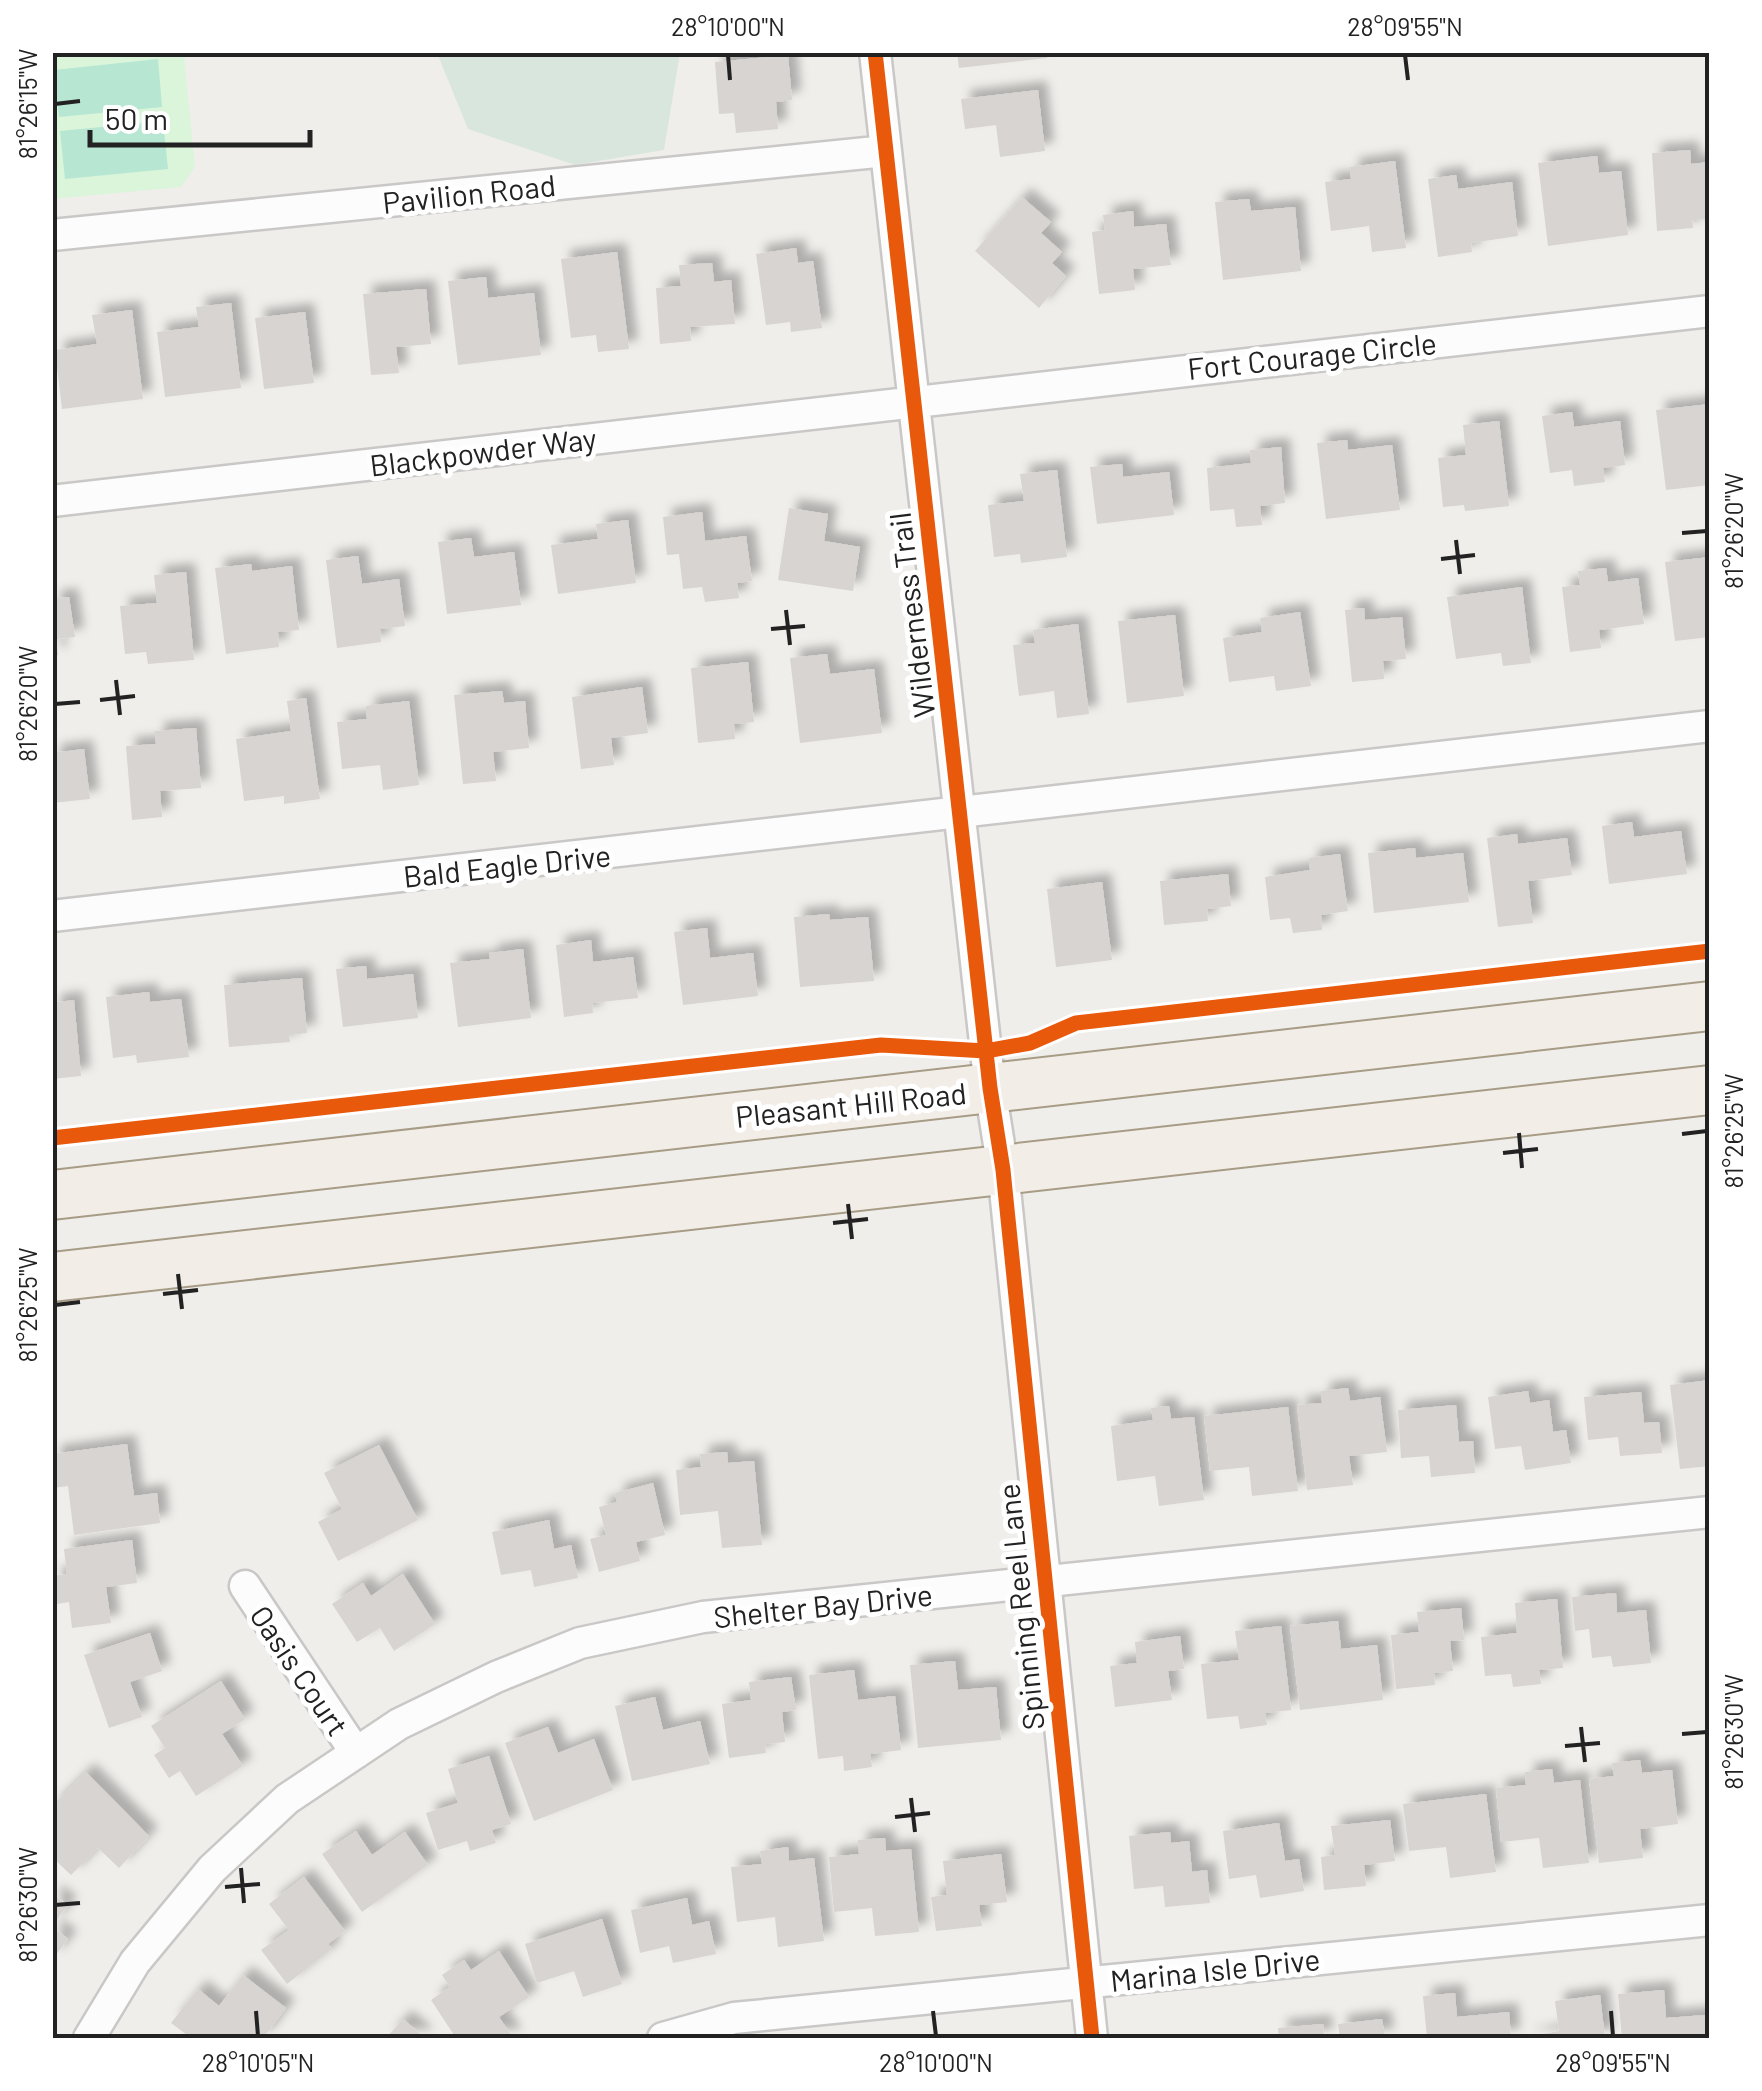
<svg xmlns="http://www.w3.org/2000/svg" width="1762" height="2091" font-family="Barlow,sans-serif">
	<defs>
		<filter id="shadow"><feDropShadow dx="9" dy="-9" stdDeviation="5" flood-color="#0004"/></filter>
	</defs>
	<rect width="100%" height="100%" fill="#f0eeeb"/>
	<path fill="#d9e6de" d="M437 53H680L664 150 575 165 468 129Z"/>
	<path fill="#daf5da" d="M73 52H180L184 56 195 167 181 187 53 199 52 55Z"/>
	<path fill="#b7e6d2" d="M158 59 162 107 59 117 54 70Z
		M163 121 168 169 65 179 60 131Z"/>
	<path fill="#d7d4d2" filter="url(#shadow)" d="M957 52H1047V58L959 68Z
		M788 55 792 100 776 102 778 129 736 133 734 113 719 114 715 62Z
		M1038 90 1045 151 1000 157 996 125 965 129 961 99Z
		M1690 150 1691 164 1710 162V219L1692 220 1693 228 1657 231 1652 153Z
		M1597 156 1599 173 1621 171 1628 235 1548 246 1538 163Z
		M1395 161 1406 248 1372 252 1369 226 1331 231 1325 182 1351 179 1350 167Z
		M1456 175 1458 189 1512 182 1518 236 1471 243 1472 252 1438 257 1428 179Z
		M1022 197 1051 222 1041 233 1062 252 1052 263 1066 276 1039 308 975 251Z
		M1249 199 1251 211 1295 207 1301 271 1223 280 1215 202Z
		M1133 211 1134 227 1166 224 1171 265 1133 269 1135 290 1099 294 1092 232 1105 230 1103 215Z
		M796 248 798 263 813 261 822 328 791 332 790 322 766 325 756 254Z
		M617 252 629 349 598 352 596 335 571 338 561 259Z
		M712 263 714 282 731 280 735 324 690 327 691 341 660 344 656 288 681 286 679 265Z
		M486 277 488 298 534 293 541 355 458 365 448 281Z
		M426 289 431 344 396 347 399 373 371 375 363 294Z
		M231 303 241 388 165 397 157 332 199 327 196 307Z
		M132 310 143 399 62 409 55 350 97 344 92 315Z
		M305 312 314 383 264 389 255 318Z
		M1710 404V485L1666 490 1656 410Z
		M1572 412 1574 427 1620 421 1625 465 1603 468 1605 482 1574 486 1572 470 1550 473 1542 416Z
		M1499 421 1509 506 1465 511 1464 505 1443 507 1438 458 1466 455 1463 425Z
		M1347 440 1348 450 1392 445 1400 510 1326 519 1317 443Z
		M1281 447 1285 503 1260 506 1262 525 1236 527 1234 509 1210 511 1207 468 1251 463 1250 450Z
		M1122 464 1123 477 1169 472 1174 515 1097 524 1090 467Z
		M1057 470 1067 557 1021 563 1020 554 994 557 988 505 1024 501 1020 474Z
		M789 508 828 514 824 541 860 547 853 591 778 580Z
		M702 512 705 541 746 536 752 581 737 583 739 598 705 602 702 587 683 589 679 554 667 555 663 517Z
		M628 520 636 583 558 594 551 545 598 539 596 524Z
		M471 538 474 557 514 552 521 605 447 614 438 542Z
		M358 556 362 584 399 579 405 626 380 629 381 642 337 648 326 560Z
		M1710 557V637L1675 641 1665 562Z
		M251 564 252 571 292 566 299 630 278 632 279 647 226 654 215 568Z
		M1606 568 1608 582 1638 578 1644 624 1599 630 1601 648 1570 652 1562 587 1580 585 1578 571Z
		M186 572 194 660 148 664 146 652 125 654 120 606 157 603 154 575Z
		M1522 587 1531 663 1503 666 1501 653 1456 659 1447 597Z
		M69 597 75 637 56 639 58 655 52 656V599Z
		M1364 608 1365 620 1402 617 1406 659 1383 661 1384 679 1352 682 1345 610Z
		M1300 612 1311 686 1276 691 1274 676 1229 682 1223 638 1262 632 1260 618Z
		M1175 615 1184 696 1127 703 1118 621Z
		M1078 624 1089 714 1057 718 1054 691 1019 696 1013 645 1035 643 1033 630Z
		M827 654 830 674 874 669 882 733 800 743 790 658Z
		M748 662 754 722 734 724 735 739 698 743 691 668Z
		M642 687 648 733 611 738 614 765 581 769 572 697Z
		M502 691 504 703 525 701 529 748 493 752 496 781 463 784 454 695Z
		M306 698 320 799 284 804V796L244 801 236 739 291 731 287 701Z
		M409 701 419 785 383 790 380 765 342 769 337 722 367 719 366 706Z
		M196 728 201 788 160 791 162 817 132 820 126 746 156 744 155 731Z
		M84 749 90 799 52 803V753Z
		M1632 822 1634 837 1681 831 1687 874 1609 884 1602 826Z
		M1517 834 1518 844 1567 838 1572 875 1528 881 1533 923 1498 927 1487 838Z
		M1415 848 1416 858 1463 853 1469 902 1374 913 1368 853Z
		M1340 854 1348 911 1321 915 1322 930 1293 933 1290 918 1270 920 1265 877 1310 870 1309 858Z
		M1228 874 1231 906 1207 909 1208 921 1164 925 1160 881Z
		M1102 882 1112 960 1056 967 1047 889Z
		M829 914 830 920 868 917 874 981 800 987 794 917Z
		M707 928 710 958 753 953 758 996 683 1005 674 932Z
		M591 940 593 962 633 957 638 998 592 1003 593 1013 564 1017 556 945Z
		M523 949 531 1018 458 1027 450 963 490 959 489 953Z
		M366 966 367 979 413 974 418 1018 343 1027 336 969Z
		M302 978 307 1033 289 1035 290 1042 229 1047 224 985Z
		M149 992 150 1002 181 999 189 1057 137 1063 136 1055 113 1058 106 997Z
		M74 1000 81 1076 52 1079V1003Z
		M1710 1380V1466L1680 1469 1670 1385Z
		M1348 1388 1350 1401 1380 1397 1387 1452 1349 1456 1353 1485 1307 1490 1297 1405 1322 1403 1321 1391Z
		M1528 1391 1530 1403 1549 1400 1553 1432 1566 1430 1571 1463 1525 1470 1521 1446 1495 1449 1488 1397Z
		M1641 1392 1644 1423 1659 1422 1662 1453 1620 1456 1618 1437 1588 1440 1584 1397Z
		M1456 1405 1459 1442 1473 1441 1475 1473 1431 1477 1429 1456 1401 1458 1398 1410Z
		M1169 1406 1171 1419 1194 1417 1204 1500 1159 1506 1155 1476 1117 1481 1111 1426 1153 1420 1151 1408Z
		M1288 1407 1298 1491 1252 1496 1249 1467 1210 1471 1204 1416Z
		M127 1444 134 1496 157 1493 160 1523 74 1535 68 1486 53 1488 52 1454Z
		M379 1445 418 1520 338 1561 318 1522 342 1509 324 1473Z
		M727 1452 728 1463 754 1461 762 1545 722 1548 718 1511 680 1515 676 1470 701 1467 700 1454Z
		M653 1483 665 1535 636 1542 640 1561 599 1572 590 1539 606 1535 599 1507 617 1502 615 1493Z
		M549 1520 554 1549 571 1545 578 1578 534 1587 531 1570 501 1575 492 1532Z
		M132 1540 137 1583 106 1587 111 1623 72 1628 69 1602 57 1604 53 1576 67 1574 64 1549Z
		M403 1574 435 1624 394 1651 380 1628 357 1642 332 1604 363 1583 371 1596Z
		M1616 1593 1617 1613 1646 1610 1651 1663 1613 1667 1611 1656 1592 1658 1589 1629 1575 1631 1572 1597Z
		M1557 1599 1563 1668 1539 1670 1541 1684 1513 1687 1511 1674 1485 1676 1481 1637 1517 1633 1515 1603Z
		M1461 1608 1464 1640 1450 1641 1453 1671 1434 1673 1435 1685 1396 1689 1391 1635 1419 1632 1417 1612Z
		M1338 1621 1341 1649 1377 1645 1383 1700 1300 1710 1290 1626Z
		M1281 1626 1291 1710 1265 1713 1267 1725 1240 1729 1238 1716 1207 1719 1201 1664 1239 1660 1235 1631Z
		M150 1633 162 1671 130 1682 142 1717 109 1728 84 1655Z
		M1180 1636 1184 1669 1168 1671 1172 1700 1115 1707 1110 1666 1137 1663 1135 1642Z
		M955 1661 958 1690 996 1687 1001 1740 918 1748 910 1665Z
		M854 1670 858 1700 895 1696 901 1750 870 1754 872 1767 844 1771 843 1756 818 1759 809 1675Z
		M791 1677 796 1710 782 1712 785 1742 765 1744 766 1753 729 1758 722 1704 751 1700 749 1682Z
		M221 1681 245 1719 222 1734 243 1766 196 1796 180 1771 169 1778 154 1755 165 1748 151 1726Z
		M655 1697 663 1730 700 1721 710 1764 632 1781 615 1706Z
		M548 1727 558 1753 594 1739 613 1790 534 1821 505 1743Z
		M489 1756 511 1824 492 1830 496 1843 470 1851 467 1841 438 1850 426 1813 458 1803 448 1769Z
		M1640 1760 1642 1773 1672 1770 1678 1824 1640 1829 1643 1858 1599 1863 1589 1779 1614 1776 1612 1763Z
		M1552 1769 1554 1783 1580 1780 1589 1863 1543 1868 1539 1838 1501 1842 1496 1788 1526 1785 1525 1772Z
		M86 1772 149 1836 119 1868 98 1848 71 1875 52 1857V1806Z
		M1486 1794 1496 1872 1450 1878 1446 1847 1409 1851 1403 1804Z
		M1390 1820 1395 1861 1364 1865 1366 1886 1324 1890 1321 1857 1335 1855 1331 1826Z
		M1279 1823 1285 1861 1299 1859 1304 1891 1260 1898 1256 1875 1229 1879 1223 1831Z
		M356 1831 372 1855 405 1832 428 1865 362 1912 322 1854Z
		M1170 1832 1171 1843 1189 1841 1192 1872 1207 1870 1210 1903 1165 1907 1163 1886 1134 1889 1129 1836Z
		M885 1838 886 1851 911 1849 919 1932 875 1936 872 1908 834 1912 829 1857 859 1854 858 1840Z
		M788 1847 789 1861 814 1858 824 1941 778 1947 775 1917 737 1922 731 1867 762 1864 760 1851Z
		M1001 1854 1007 1902 979 1905 982 1926 936 1931 931 1897 947 1895 943 1861Z
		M304 1877 345 1931 328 1944 332 1949 287 1984 261 1950 289 1930 269 1904Z
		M52 1893 68 1905 52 1926Z
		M687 1898 692 1925 709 1921 716 1954 673 1963 669 1946 640 1953 631 1910Z
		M602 1919 622 1984 583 1997 574 1971 537 1983 525 1944Z
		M52 1927 68 1939 52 1960Z
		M499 1951 529 1997 499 2017 513 2038H456L431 2000 450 1987 442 1975 464 1960 471 1970Z
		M243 1975 286 2008 263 2038H191L171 2023 198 1989 219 2006Z
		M1664 1990 1666 2018 1705 2015 1707 2038H1622L1618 1994Z
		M1455 1993 1457 2017 1509 2012 1511 2038H1427L1423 1996Z
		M1600 1995 1605 2038H1522L1559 2031 1555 2001Z
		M403 2019 425 2038H386Z
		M1382 2019 1385 2038H1340L1338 2024Z
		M1323 2024 1324 2038H1279L1278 2028Z"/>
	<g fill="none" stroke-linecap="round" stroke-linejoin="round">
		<defs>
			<path id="street" d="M875 52 990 1088 1003 1170 1092 2038
				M52 235 886 151
				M52 501 1710 311
				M52 916 1710 726
				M245 1586 356 1753
				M89 2038 135 1962 212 1869 287 1799 399 1724 496 1677 580 1643 703 1617 1710 1512
				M663 2038 734 2018 1710 1920"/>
			<path id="primary" d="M52 1195 1710 1006
				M52 1277 1710 1090"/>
		</defs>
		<use href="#street" stroke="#c9c8c7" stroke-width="35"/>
		<use href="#primary" stroke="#a79c86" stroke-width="52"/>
		<use href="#street" stroke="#fdfcfc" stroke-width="30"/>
		<use href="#primary" stroke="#f3ede7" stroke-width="48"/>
		<defs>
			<path id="cycleway" d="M875 52 990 1088 1003 1170 1092 2038
				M52 1138 881 1045 986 1051 1030 1043 1076 1023 1710 951"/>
		</defs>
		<use href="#cycleway" stroke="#fff" stroke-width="21"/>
		<use href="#cycleway" stroke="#e8590c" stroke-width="15"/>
	</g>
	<path fill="none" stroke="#222" stroke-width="4" d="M728 55 730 80M1405 55 1408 80M55 104 80 101M1682 533 1707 531M1456 540 1460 574M1441 559 1475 555M786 610 790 645M771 629 805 626M116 680 120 715M100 700 135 696M55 704 80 702M1519 1133 1522 1168M1682 1134 1707 1131M1503 1153 1538 1149M848 1204 852 1239M833 1223 868 1219M178 1274 182 1309M163 1294 198 1290M55 1305 80 1302M1581 1727 1585 1762M1682 1734 1707 1732M1565 1746 1600 1743M911 1798 915 1832M895 1817 930 1813M241 1868 244 1903M225 1887 260 1884M55 1905 80 1903M256 2011 258 2036M933 2011 936 2036M1611 2011 1613 2036"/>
	<g text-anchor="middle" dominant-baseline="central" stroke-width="10" stroke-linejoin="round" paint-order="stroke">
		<g font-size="30" fill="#222" stroke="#fff">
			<text transform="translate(469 193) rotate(-6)">Pavilion Road</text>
			<text transform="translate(1312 355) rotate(-6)">Fort Courage Circle</text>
			<text transform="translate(483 451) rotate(-7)">Blackpowder Way</text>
			<text transform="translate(911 615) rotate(-97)">Wilderness Trail</text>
			<text transform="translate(507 865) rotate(-6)">Bald Eagle Drive</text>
			<text transform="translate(851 1104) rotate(-6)">Pleasant Hill Road</text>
			<text transform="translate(823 1605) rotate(-6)">Shelter Bay Drive</text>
			<text transform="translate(1020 1607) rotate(-96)">Spinning Reel Lane</text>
			<text transform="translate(300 1670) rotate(56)">Oasis Court</text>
			<text transform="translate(1215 1969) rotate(-6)">Marina Isle Drive</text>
		</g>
	</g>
	<rect width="1762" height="2091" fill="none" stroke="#ffffff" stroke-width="110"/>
	<path d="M90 130v15h220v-15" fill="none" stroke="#222222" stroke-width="5"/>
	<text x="105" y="130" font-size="30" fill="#222222" stroke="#ffffff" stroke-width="8" paint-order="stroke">50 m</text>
	<rect x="55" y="55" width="1652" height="1981" fill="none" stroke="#222" stroke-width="4"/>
	<g font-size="25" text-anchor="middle" fill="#222">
		<text x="728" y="36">28°10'00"N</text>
		<text x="1405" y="36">28°09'55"N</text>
		<text transform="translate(28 104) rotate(-90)" y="9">81°26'15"W</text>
		<text transform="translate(1734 531) rotate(-90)" y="9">81°26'20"W</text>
		<text transform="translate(28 704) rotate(-90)" y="9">81°26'20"W</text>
		<text transform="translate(1734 1131) rotate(-90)" y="9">81°26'25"W</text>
		<text transform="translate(28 1305) rotate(-90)" y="9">81°26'25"W</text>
		<text transform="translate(1734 1732) rotate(-90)" y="9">81°26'30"W</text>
		<text transform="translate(28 1905) rotate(-90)" y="9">81°26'30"W</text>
		<text x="258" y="2072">28°10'05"N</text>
		<text x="936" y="2072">28°10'00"N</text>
		<text x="1613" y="2072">28°09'55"N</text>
	</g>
</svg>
